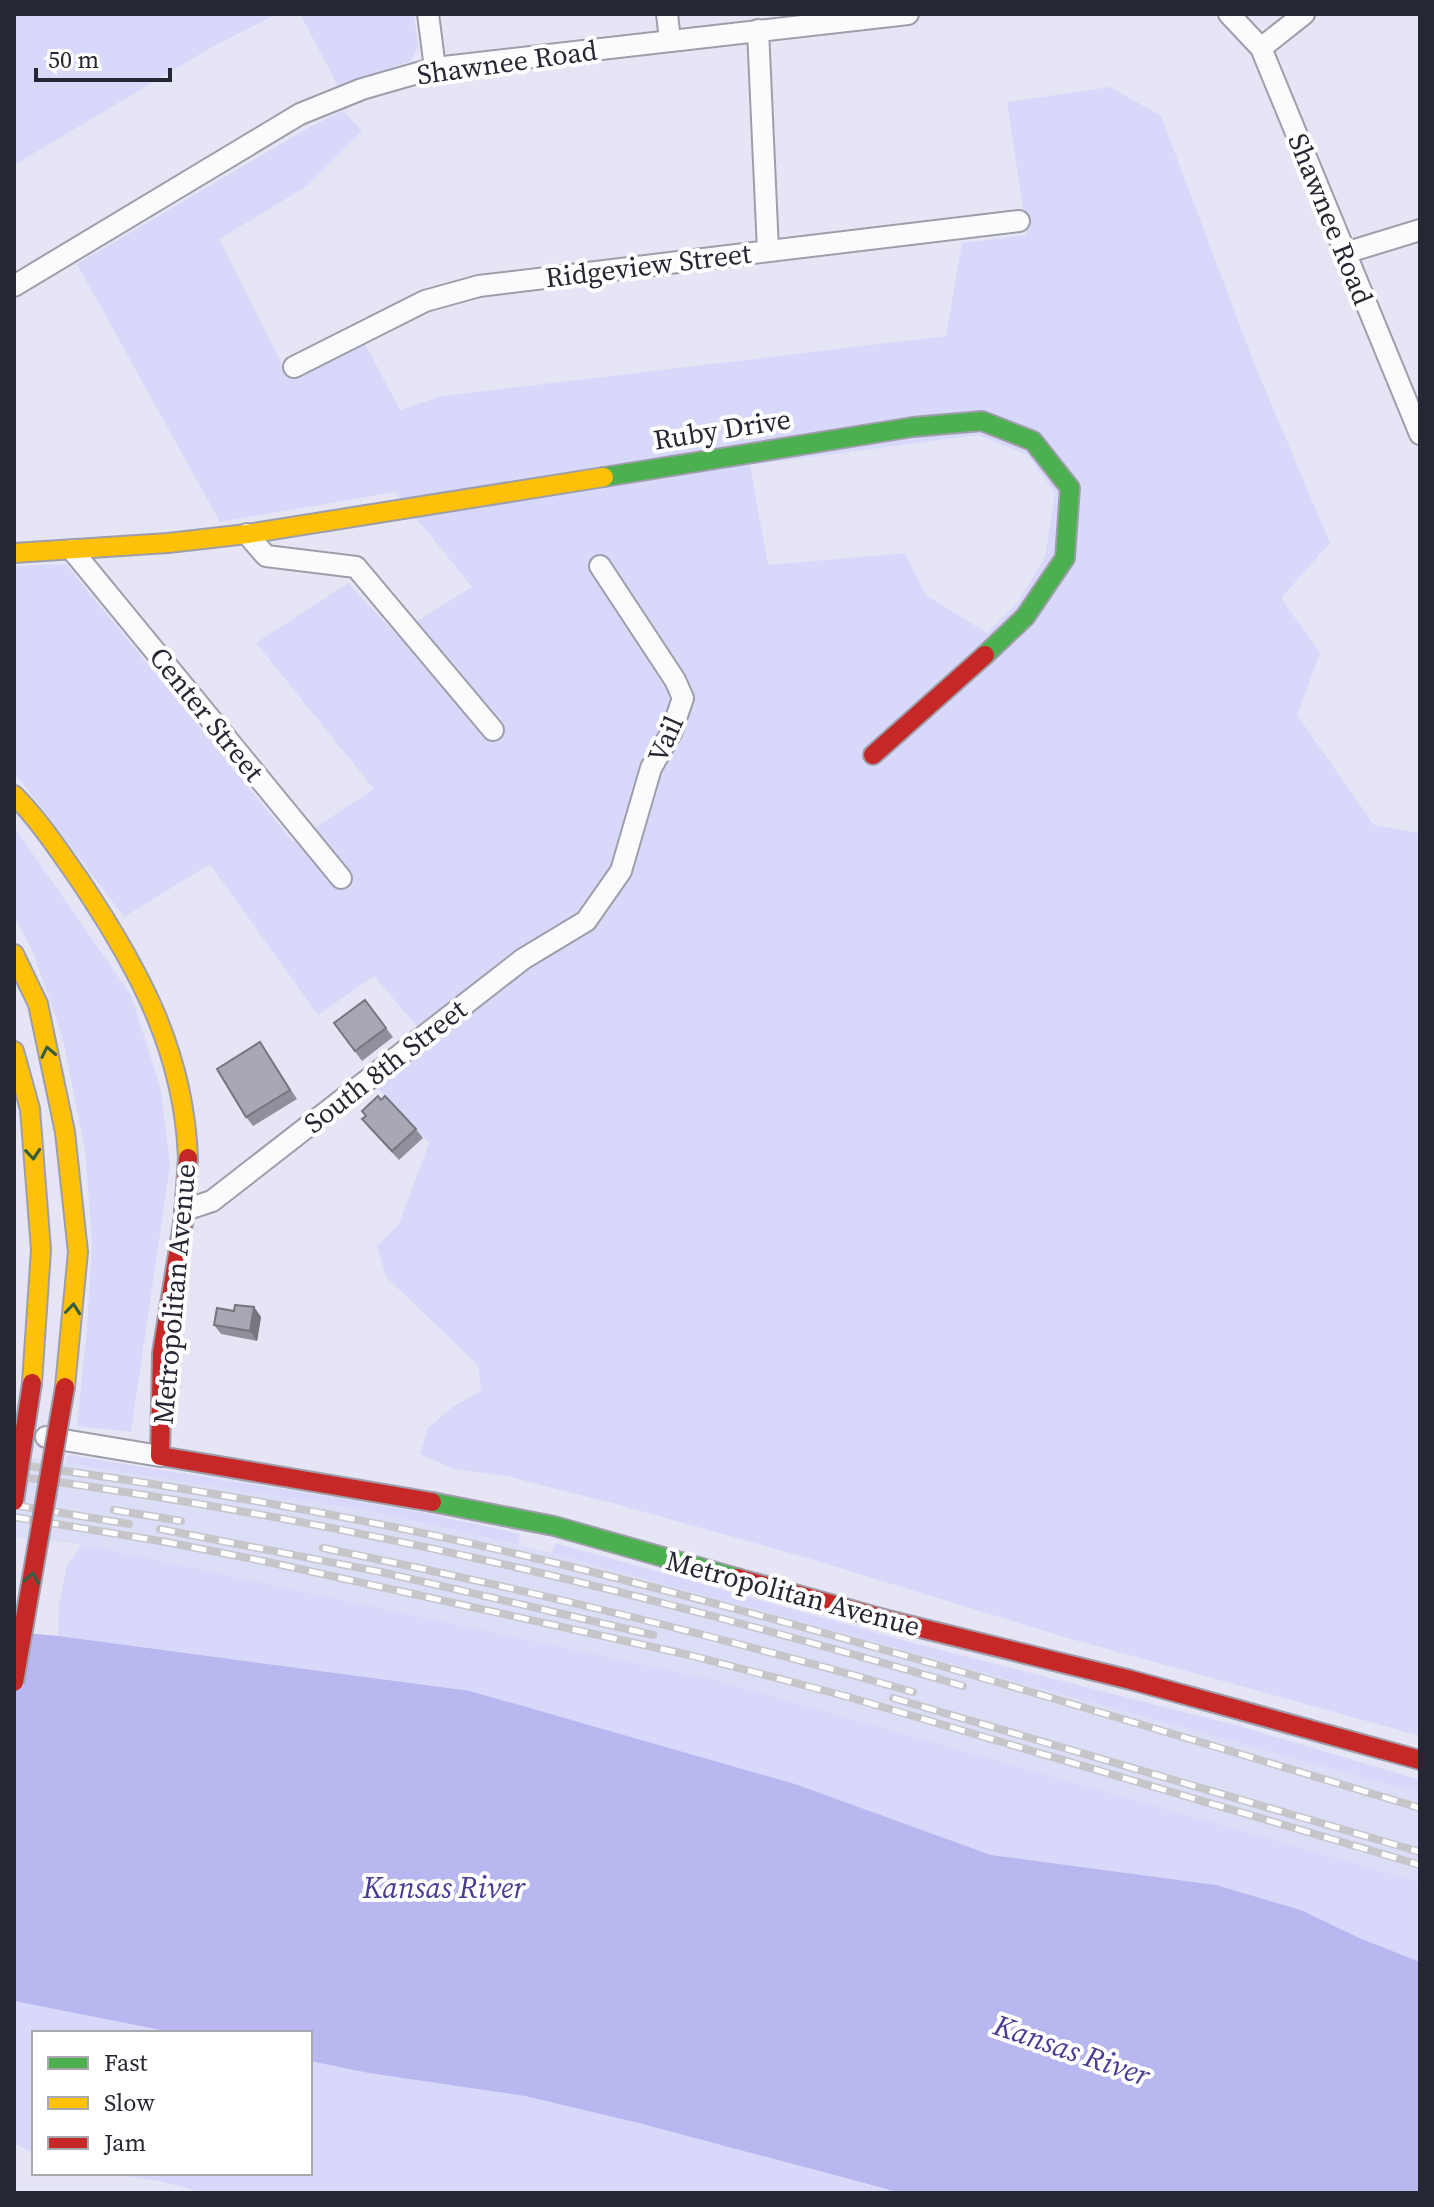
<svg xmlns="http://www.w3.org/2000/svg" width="1434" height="2207" font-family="'Source Serif 4',serif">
	<rect width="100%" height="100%" fill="#e5e5f5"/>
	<path fill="#dcddf7" d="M14 1455 360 1509 587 1561 1420 1793V1882L715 1680 82 1544 14 1537Z"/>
	<path fill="#d8d9fa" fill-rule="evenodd" d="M14 14H277L212 47 14 165Z
		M300 14H414L418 47 411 61 338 86Z
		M1110 87 1161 116 1254 363 1330 543 1281 598 1320 653 1297 715 1374 825 1420 833V1736L1064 1637 807 1558 623 1506 506 1476 454 1469 420 1454 428 1428 454 1406 481 1391 478 1365 386 1277 377 1246 399 1224 429 1143 378 1088 433 1045 374 976 318 1015 210 864 124 917 21 781 14 774V566L66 564 293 842 374 789 256 643 348 583 396 634 472 587 395 492 220 522 77 264 308 128 343 111 362 131 307 186 219 239 290 380 365 344 400 410 442 396 946 336 962 243 1027 235 1007 102ZM978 435 1028 455 1055 493 1045 557 1018 602 987 633 926 595 905 553 768 565 750 465Z
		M14 827 131 995 161 1090 170 1165 131 1432 77 1426 87 1328 92 1241 85 1151 63 1039 33 952 14 915Z
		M68 1455 344 1499 425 1513 520 1534 519 1545 360 1509 66 1463Z
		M555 1543 917 1644 1243 1727 1420 1780V1793L552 1553Z
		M82 1544 715 1680 1420 1882V1963L1370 1944 1301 1910 1216 1885 991 1855 795 1784 683 1753 58 1636 59 1604 67 1566Z
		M14 2001 176 2033H34V2153L14 2144Z
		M310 2061C381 2075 454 2083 525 2096 652 2121 776 2162 901 2193H206L159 2181 107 2173H310Z"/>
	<path fill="#b8b7ef" d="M14 1632 58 1636 470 1691 795 1784 991 1855 1216 1885 1301 1910 1359 1938 1420 1962V2193H901L639 2123 525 2096 369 2073 310 2061V2033H176L14 2001Z"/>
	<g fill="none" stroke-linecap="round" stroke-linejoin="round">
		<defs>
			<path id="street" d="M428 14 435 68
				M667 14 670 40
				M1229 14 1261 48 1420 434
				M758 30 768 251
				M1261 48 1304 14
				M1345 253 1420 230
				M14 286 300 114 362 89 435 68 908 14
				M294 367 425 301 479 286 1019 221
				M247 534 266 556 356 567 493 730
				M72 550 341 878
				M185 1210 212 1201 523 959 586 921 621 871 651 768 671 733 683 698 675 680 600 566
				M46 1437 160 1456"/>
			<path id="fast" d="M604 477 913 427 982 421 1033 441 1070 488 1065 558 1025 617 985 655
				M432 1502 554 1526 737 1578"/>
			<path id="slow" d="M14 553 168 543 247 534 604 477
				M14 795C40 821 60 852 81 882 139 969 184 1051 188 1158
				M14 954 38 1004 65 1132 78 1252 65 1387
				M14 1051 30 1109 41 1250 32 1383"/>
			<path id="jam" d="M873 755 985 655
				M188 1158 184 1217 162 1353 160 1456 432 1502
				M737 1578 888 1620 1131 1680 1420 1760"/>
		</defs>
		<use href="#street" stroke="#9e9eab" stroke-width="24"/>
		<use href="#fast" stroke="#9e9eab" stroke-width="22"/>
		<use href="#slow" stroke="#9e9eab" stroke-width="22"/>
		<use href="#jam" stroke="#9e9eab" stroke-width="22"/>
		<use href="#street" stroke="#fbfbfe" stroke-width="20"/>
		<use href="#fast" stroke="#4caf50" stroke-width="18"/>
		<use href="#slow" stroke="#ffc107" stroke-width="18"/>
		<use href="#jam" stroke="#c62828" stroke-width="18"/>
		<defs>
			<path id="rail" d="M14 1464C201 1489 389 1522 572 1567 857 1637 1139 1724 1420 1808
				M14 1476C171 1497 329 1525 484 1560 645 1596 805 1640 963 1686
				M14 1505 129 1524
				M114 1510 181 1521
				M14 1517 166 1542 268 1562 689 1655 845 1696 1420 1865
				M160 1529 381 1572 653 1635
				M323 1548C521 1588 718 1636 913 1692
				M893 1698 1420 1852"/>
		</defs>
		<use href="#rail" stroke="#c6c6ca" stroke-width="8"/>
		<use href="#rail" stroke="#fff" stroke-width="5" stroke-dasharray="15" stroke-linecap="butt"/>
		<defs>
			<path id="jam-bridge" d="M14 1501 32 1383
				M14 1682 65 1387"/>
		</defs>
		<use href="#jam-bridge" stroke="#9e9eab" stroke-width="22" stroke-linecap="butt"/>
		<use href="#jam-bridge" stroke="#c62828" stroke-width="18"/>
	</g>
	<path fill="#90909c" d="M334 1023 386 1028 393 1037 362 1061Z
		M260 1042 297 1099 253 1126 246 1117Z
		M362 1119 416 1129 423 1138 399 1160 369 1128Z
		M254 1307 261 1317 257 1341 221 1334 214 1325 234 1311Z"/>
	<path fill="#76767f" d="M254 1307 261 1317 257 1341 250 1331Z"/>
	<path fill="#a8a8b5" stroke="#76767f" stroke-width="2" d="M365 1000 386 1028 355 1051 334 1023Z
		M260 1042 290 1090 246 1117 217 1069Z
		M378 1096 381 1100 385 1096 416 1129 392 1151 362 1119 366 1116 362 1111Z
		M235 1305 254 1307 250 1331 214 1325 217 1308 234 1311Z"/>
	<defs><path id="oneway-chevron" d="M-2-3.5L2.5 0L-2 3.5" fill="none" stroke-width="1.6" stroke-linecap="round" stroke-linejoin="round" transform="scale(2)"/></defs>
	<g stroke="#355d3f">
		<use href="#oneway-chevron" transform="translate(48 1052) rotate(-102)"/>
		<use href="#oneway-chevron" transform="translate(33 1154) rotate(85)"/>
		<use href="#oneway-chevron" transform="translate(73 1309) rotate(-84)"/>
		<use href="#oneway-chevron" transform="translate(32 1578) rotate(-80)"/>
	</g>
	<g text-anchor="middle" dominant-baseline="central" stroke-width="8" stroke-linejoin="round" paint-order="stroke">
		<g font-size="28" fill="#262734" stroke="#fff">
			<text transform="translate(507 62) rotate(-8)">Shawnee Road</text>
			<text transform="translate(1331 219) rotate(68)">Shawnee Road</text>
			<text transform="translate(648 265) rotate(-7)">Ridgeview Street</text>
			<text transform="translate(722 429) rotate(-9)">Ruby Drive</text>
			<text transform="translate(207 714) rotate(51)">Center Street</text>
			<text transform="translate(665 739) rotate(-66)">Vail</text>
			<text transform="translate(385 1066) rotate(-38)">South 8th Street</text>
			<text transform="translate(174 1294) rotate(-85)">Metropolitan Avenue</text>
			<text transform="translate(793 1593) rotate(15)">Metropolitan Avenue</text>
		</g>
		<g font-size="30" font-style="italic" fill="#473e93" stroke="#fff">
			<text x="444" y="1887">Kansas River</text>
			<text transform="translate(1072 2050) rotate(19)">Kansas River</text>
		</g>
	</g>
	<rect width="1434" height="2207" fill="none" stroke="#262734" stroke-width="32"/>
	<rect x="32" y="2031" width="280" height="144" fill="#ffffff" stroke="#a8a9ae" stroke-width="2"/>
	<rect x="48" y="2057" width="40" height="12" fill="#4caf50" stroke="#a8a9ae" stroke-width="2"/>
	<text x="104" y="2071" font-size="24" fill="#262734">Fast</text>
	<rect x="48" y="2097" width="40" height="12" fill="#ffc107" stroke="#a8a9ae" stroke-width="2"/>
	<text x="104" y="2111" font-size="24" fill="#262734">Slow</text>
	<rect x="48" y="2137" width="40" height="12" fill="#c62828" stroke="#a8a9ae" stroke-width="2"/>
	<text x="104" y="2151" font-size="24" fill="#262734">Jam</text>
	<path d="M36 68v12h134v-12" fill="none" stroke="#262734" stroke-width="4"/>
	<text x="48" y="68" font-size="24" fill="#262734" stroke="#ffffff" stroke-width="6" paint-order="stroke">50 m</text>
</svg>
